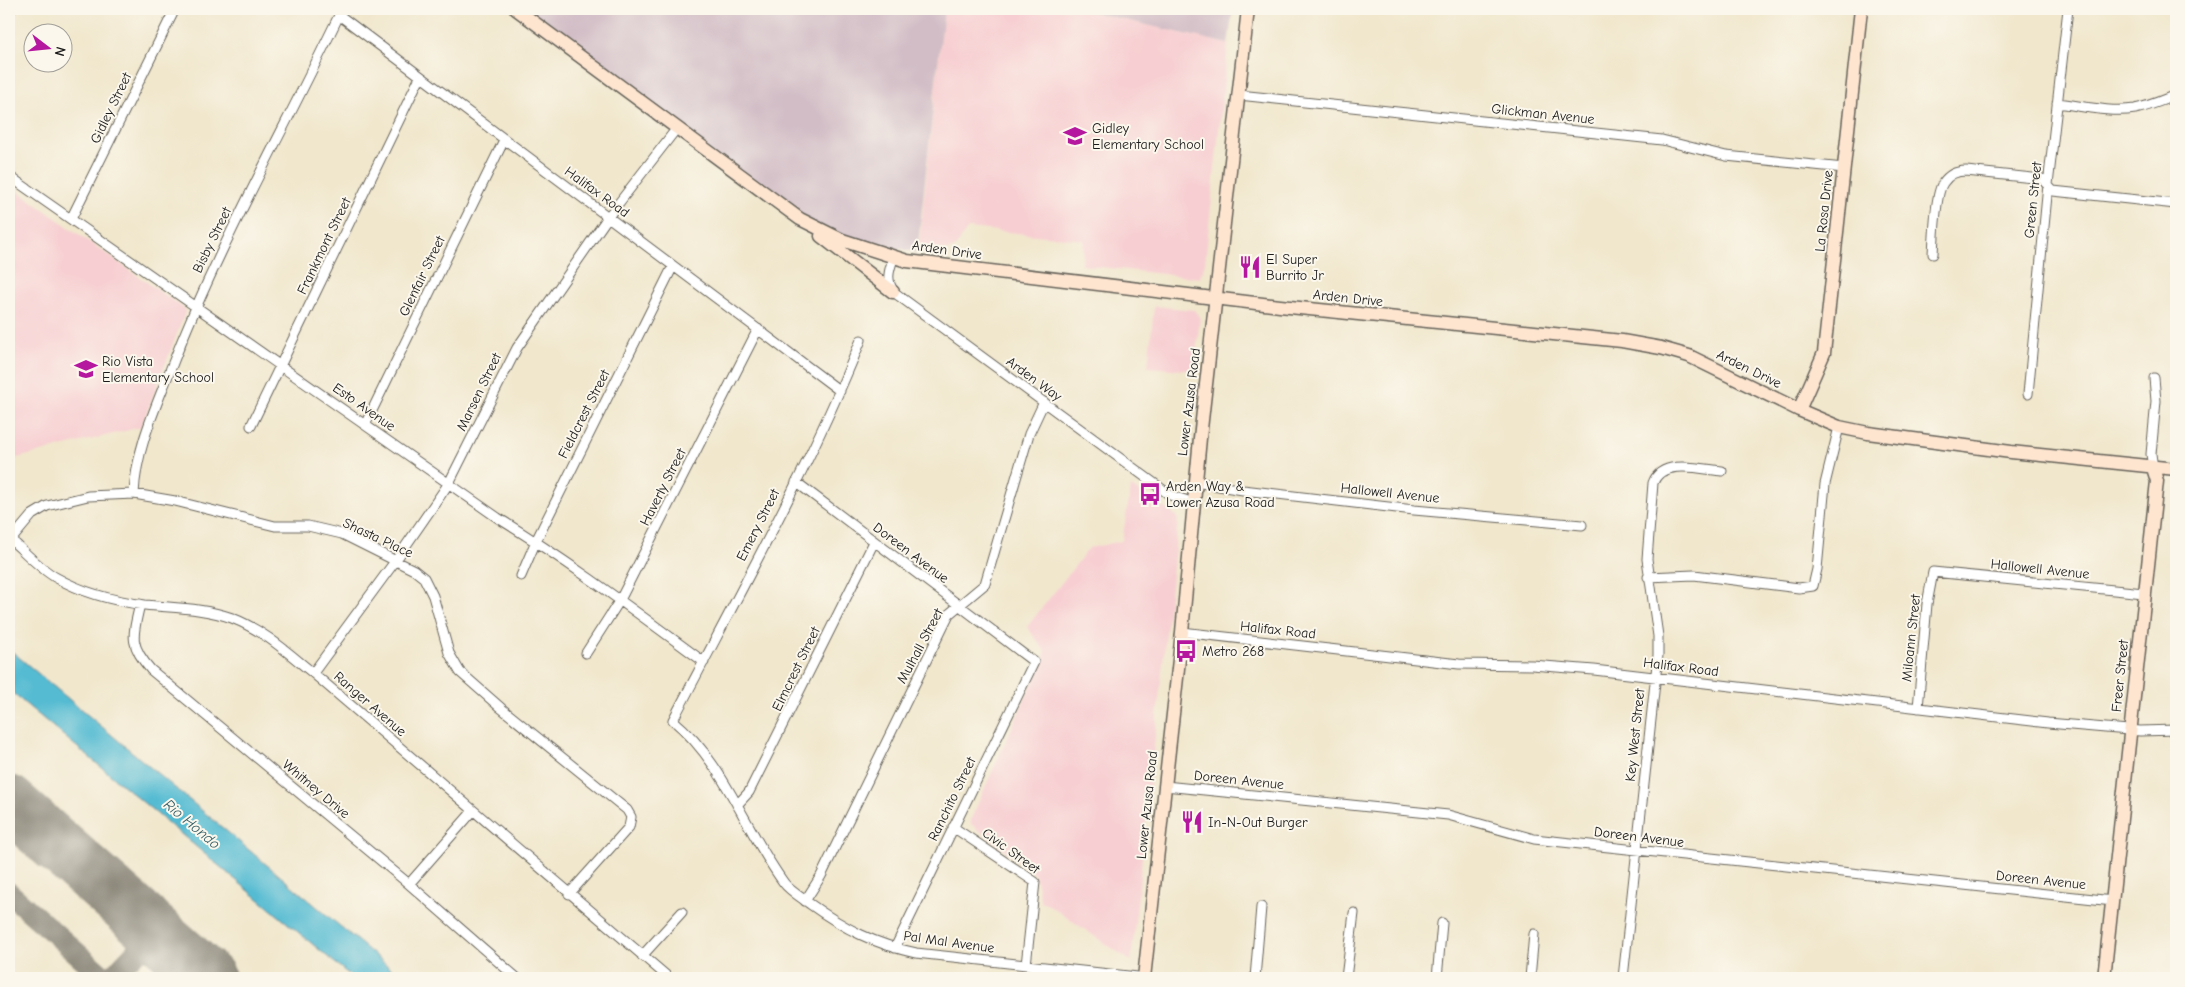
<svg xmlns="http://www.w3.org/2000/svg" width="2185" height="987" font-family="'Comic Neue',sans-serif">
	<rect width="100%" height="100%" fill="#fbf7ec"/>
	<filter id="ink" filterUnits="userSpaceOnUse"><feTurbulence type="fractalNoise" baseFrequency=".02" numOctaves="2"/><feDisplacementMap in="SourceGraphic" scale="10" xChannelSelector="R" yChannelSelector="G"/><feConvolveMatrix kernelMatrix="1 2 1 2 8 2 1 2 1" color-interpolation-filters="sRGB"/></filter>
	<filter id="wash" filterUnits="userSpaceOnUse"><feTurbulence type="fractalNoise" baseFrequency=".0096" numOctaves="4" result="noise"/><feDisplacementMap in="SourceGraphic" scale="20" xChannelSelector="R" yChannelSelector="G"/><feGaussianBlur stdDeviation="1.12" result="paint"/><feColorMatrix in="noise" values="0 0 0 0 0 0 0 0 0 0 0 0 0 0 0 0 0 1.4 0 .05"/><feComposite in="paint" operator="in"/></filter>
	<g filter="url(#wash)">
		<rect width="100%" height="100%" fill="#f1e7cd"/>
		<path fill="#f7cfd2" d="M944 9H1079L1228 44 1205 264 1199 278 1082 265 1084 240 968 228 955 248 948 250 919 246Z
			M9 185 186 310 141 427 9 460Z
			M1154 306 1194 310 1200 317 1194 371 1148 367Z
			M1131 487 1175 515 1178 520 1131 961 1049 905 1041 902 1035 875 971 824V819L1046 652 1027 627 1089 548 1122 541Z"/>
		<path fill="#d2bdc6" d="M517 9H944L917 253 899 248 894 256 800 219Z
			M1079 9H1233L1228 44Z"/>
		<path fill="#54bbd2" stroke="#386c77" d="M9 649 402 978H353L9 690Z"/>
		<g fill="none" stroke-linecap="round" stroke-linejoin="round">
			<path stroke="#868274" stroke-width="22" d="M9 893 105 978
				M111 978 155 932"/>
			<path stroke="#868274" stroke-width="56" d="M9 803 208 978"/>
		</g>
	</g>
	<g filter="url(#ink)">
		<g fill="none" stroke-linecap="round" stroke-linejoin="round">
			<defs>
				<path id="street" d="M9 13 11 9
					M339 15 840 391
					M1239 95 1662 140 1726 156 1844 168
					M2057 103C2082 106 2111 113 2135 109 2150 106 2163 100 2176 95
					M9 176 498 518C570 562 636 612 704 662
					M71 219 175 9
					M2176 236 2174 262 2176 281
					M1933 254C1934 239 1935 194 1943 183 1949 174 1956 171 1966 171L2042 179 2053 191 2176 204
					M894 256C889 270 885 281 895 293L1170 495 1194 503
					M861 340C808 471 738 595 673 720 724 762 745 830 784 883 790 891 802 898 810 904 845 929 874 944 916 953L1147 978
					M2028 394 2048 185 2068 9
					M365 425 504 140
					M251 426 420 77
					M2153 468 2151 454 2156 401 2154 378
					M796 482 1034 662 895 948
					M1195 482 1243 490 1414 510 1582 525
					M134 494C136 449 155 409 171 368 219 244 285 129 342 9
					M9 538C24 551 38 567 55 577 83 593 114 601 145 605 174 608 205 608 232 618 263 630 287 652 313 673L669 978
					M11 540 32 515 47 506 88 496 134 494 175 501 275 526H308L342 534 414 570 424 578 433 596 449 653 460 672 501 708 627 810 631 817 629 827 569 894
					M521 576 536 541 673 266
					M1648 577 1694 575 1799 588 1813 586 1817 569 1825 484 1839 427
					M140 604C133 635 128 644 151 670L409 884 517 978
					M1182 632 1459 664 1532 665 1594 670 2048 723 2140 731 2176 730
					M586 653 620 600 758 329
					M313 673 396 560 449 483 517 348 608 217 677 128
					M1918 708 1927 604 1933 572 2144 593
					M1165 786 1448 815 1534 839 2113 901
					M737 805 749 792 874 542
					M953 827 1035 882 1026 965
					M409 884 473 811
					M805 901 821 876 949 614 985 584 1029 434 1044 402
					M642 956 682 912
					M1255 978 1261 907
					M1346 978 1354 913
					M1437 978 1442 923
					M1530 978 1534 934
					M1623 978 1658 655V636L1647 559 1653 483C1662 458 1701 469 1722 471"/>
				<path id="secondary" d="M516 9 800 219 842 240 907 261 1280 306 1622 341 1661 348 1689 356 1799 410 1839 427 1868 433 2011 452 2176 469
					M821 236 893 292
					M1799 410 1824 353 1861 9
					M1144 978 1182 632 1200 438 1248 9
					M2104 978 2157 481 2153 468"/>
			</defs>
			<use href="#street" stroke="#67635a" stroke-width="11"/>
			<use href="#secondary" stroke="#67635a" stroke-width="15"/>
			<use href="#street" stroke="#fff" stroke-width="9"/>
			<use href="#secondary" stroke="#fde5d0" stroke-width="12"/>
		</g>
	</g>
	<defs>
		<symbol id="school-bare" viewBox="-9 -9 18 18"><path d="M0-5L7-2L0 1L-7-2ZM-4 1L0 2.5L4 1V4Q0 6-4 4Z" fill="#b5179e" stroke="#fbf7ec" stroke-width="2.5" paint-order="stroke"/></symbol>
		<symbol id="restaurant-bare" viewBox="-9 -9 18 18"><path d="M-5-6h1v4h1v-4h1v4h1v-4h1v5L-1.5 .5V6h-2V.5L-5-1ZM5-6V6H3V1.5H1.5Q1.5-4 5-6Z" fill="#b5179e" stroke="#fbf7ec" stroke-width="2.5" paint-order="stroke"/></symbol>
		<symbol id="bus-bare" viewBox="-9 -9 18 18"><path d="M-5-6H5V4H4V6H2V4H-2V6H-4V4H-5ZM-3.5-4V0h7V-4ZM-3.5 1.2v1.5H-2V1.2ZM2 1.2v1.5H3.5V1.2Z" fill="#b5179e" stroke="#fbf7ec" stroke-width="2.5" paint-order="stroke"/></symbol>
	</defs>
	<g fill-rule="evenodd">
		<use href="#school-bare" x="1059" y="120" width="32" height="32"/>
		<use href="#restaurant-bare" x="1234" y="251" width="32" height="32"/>
		<use href="#school-bare" x="70" y="353" width="32" height="32"/>
		<use href="#bus-bare" x="1134" y="478" width="32" height="32"/>
		<use href="#bus-bare" x="1170" y="635" width="32" height="32"/>
		<use href="#restaurant-bare" x="1176" y="806" width="32" height="32"/>
	</g>
	<g text-anchor="middle" dominant-baseline="central" stroke-width="4" stroke-linejoin="round" paint-order="stroke">
		<g font-size="14" fill="#1c1c1c" stroke="#fbf7ec">
			<text transform="translate(111 108) rotate(-64)">Gidley Street</text>
			<text transform="translate(1543 114) rotate(6)">Glickman Avenue</text>
			<text transform="translate(597 192) rotate(36)">Halifax Road</text>
			<text transform="translate(2033 200) rotate(-84)">Green Street</text>
			<text transform="translate(1824 211) rotate(-84)">La Rosa Drive</text>
			<text transform="translate(212 240) rotate(-64)">Bisby Street</text>
			<text transform="translate(324 246) rotate(-64)">Frankmont Street</text>
			<text transform="translate(947 250) rotate(8)">Arden Drive</text>
			<text transform="translate(422 276) rotate(-64)">Glenfair Street</text>
			<text transform="translate(1348 298) rotate(6)">Arden Drive</text>
			<text transform="translate(1749 369) rotate(26)">Arden Drive</text>
			<text transform="translate(1034 379) rotate(36)">Arden Way</text>
			<text transform="translate(479 392) rotate(-64)">Marsen Street</text>
			<text transform="translate(1189 402) rotate(-83)">Lower Azusa Road</text>
			<text transform="translate(364 407) rotate(35)">Esto Avenue</text>
			<text transform="translate(584 414) rotate(-63)">Fieldcrest Street</text>
			<text transform="translate(663 487) rotate(-63)">Haverly Street</text>
			<text transform="translate(1390 493) rotate(6)">Hallowell Avenue</text>
			<text transform="translate(758 525) rotate(-63)">Emery Street</text>
			<text transform="translate(378 538) rotate(25)">Shasta Place</text>
			<text transform="translate(911 553) rotate(37)">Doreen Avenue</text>
			<text transform="translate(2040 569) rotate(6)">Hallowell Avenue</text>
			<text transform="translate(1278 630) rotate(6)">Halifax Road</text>
			<text transform="translate(1911 638) rotate(-84)">Miloann Street</text>
			<text transform="translate(920 646) rotate(-62)">Mulhall Street</text>
			<text transform="translate(1681 667) rotate(7)">Halifax Road</text>
			<text transform="translate(796 669) rotate(-64)">Elmcrest Street</text>
			<text transform="translate(2120 676) rotate(-84)">Freer Street</text>
			<text transform="translate(370 704) rotate(41)">Ranger Avenue</text>
			<text transform="translate(1635 735) rotate(-84)">Key West Street</text>
			<text transform="translate(1239 780) rotate(6)">Doreen Avenue</text>
			<text transform="translate(316 789) rotate(40)">Whitney Drive</text>
			<text transform="translate(952 799) rotate(-64)">Ranchito Street</text>
			<text transform="translate(1147 805) rotate(-84)">Lower Azusa Road</text>
			<text transform="translate(1639 837) rotate(7)">Doreen Avenue</text>
			<text transform="translate(1011 851) rotate(36)">Civic Street</text>
			<text transform="translate(2041 880) rotate(6)">Doreen Avenue</text>
			<text transform="translate(949 942) rotate(8)">Pal Mal Avenue</text>
		</g>
		<g font-size="14" fill="#1c1c1c" stroke="#fbf7ec" text-anchor="start">
			<text x="1092" y="128">Gidley<tspan x="1092" dy="16">Elementary School</tspan></text>
			<text x="1266" y="259">El Super<tspan x="1266" dy="16">Burrito Jr</tspan></text>
			<text x="102" y="361">Rio Vista<tspan x="102" dy="16">Elementary School</tspan></text>
			<text x="1166" y="486">Arden Way &amp;<tspan x="1166" dy="16">Lower Azusa Road</tspan></text>
			<text x="1202" y="651">Metro 268</text>
			<text x="1208" y="822">In-N-Out Burger</text>
		</g>
		<g font-size="15" font-style="italic" fill="#325c65" stroke="#fbf7ec">
			<text transform="translate(192 824) rotate(40)">Rio Hondo</text>
		</g>
	</g>
	<rect width="2185" height="987" fill="none" stroke="#fbf7ec" stroke-width="30"/>
	<g transform="translate(48 48) rotate(106)"><circle r="24" fill="#fbf7ec" stroke="#a29f99"/>
	<path d="M0-4L9 19L0 12L-9 19Z" fill="#b5179e"/>
	<text y="-8" font-size="14" font-weight="bold" text-anchor="middle" fill="#1c1c1c">N</text>
	</g>
</svg>
